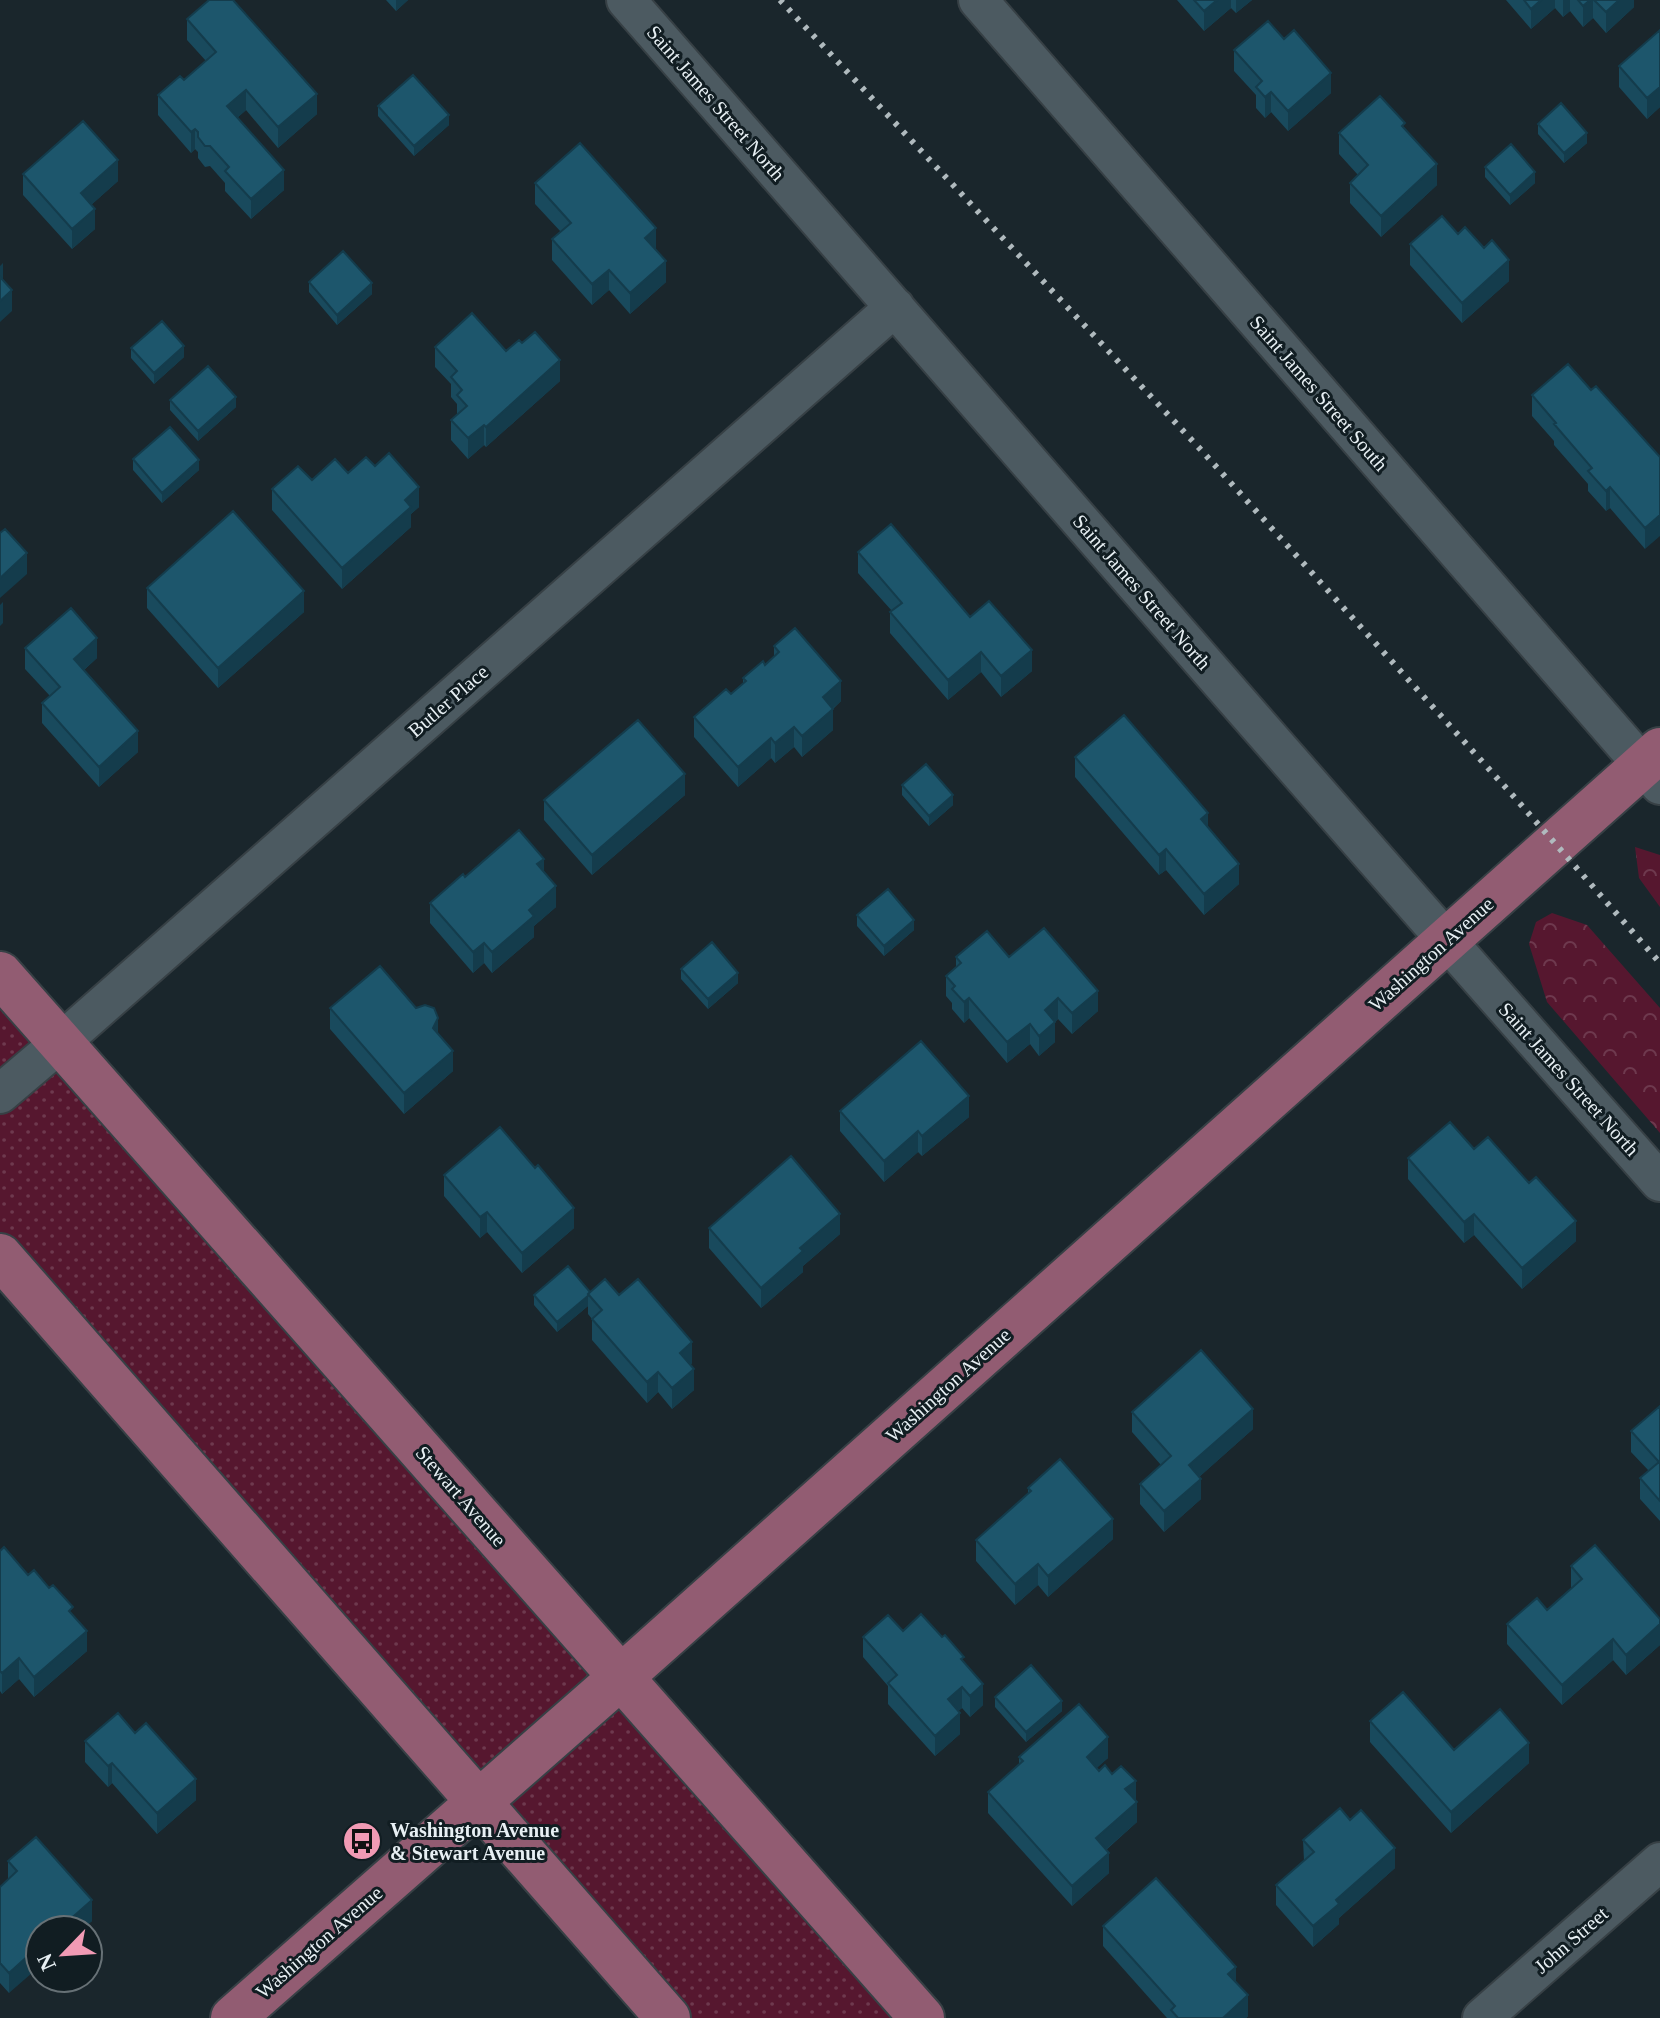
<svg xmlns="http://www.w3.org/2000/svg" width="1660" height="2018" font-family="'Times New Roman',serif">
	<defs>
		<pattern id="grass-dots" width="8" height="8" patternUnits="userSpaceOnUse" patternTransform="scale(2)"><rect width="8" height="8" fill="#56172f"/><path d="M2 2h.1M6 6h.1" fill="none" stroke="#6e394e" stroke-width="1.8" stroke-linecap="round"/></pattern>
		<pattern id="forest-crowns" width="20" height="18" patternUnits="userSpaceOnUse" patternTransform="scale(2)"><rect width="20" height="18" fill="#56172f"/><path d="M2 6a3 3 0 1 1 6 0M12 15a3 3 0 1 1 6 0" fill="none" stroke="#6e394e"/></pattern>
	</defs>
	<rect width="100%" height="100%" fill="#1a262c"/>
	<path fill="url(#grass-dots)" d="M0 959 930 2018H665L0 1256Z"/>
	<path fill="url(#forest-crowns)" d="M1635 847 1660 855V907L1639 878Z
		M1552 913 1587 925 1660 1008V1133L1547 1002 1529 944 1536 922Z"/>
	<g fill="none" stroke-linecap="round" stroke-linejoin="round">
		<defs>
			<path id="minor" d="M626 0C971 393 1312 791 1660 1182
				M978 0 1660 785
				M0 1094 60 1043 895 307
				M1482 2018 1660 1862"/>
			<path id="major" d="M0 974 922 2018
				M0 1256 668 2018
				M233 2018 621 1677 1660 750"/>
		</defs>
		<use href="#minor" stroke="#374045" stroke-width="42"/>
		<use href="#major" stroke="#374045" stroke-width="48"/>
		<use href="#minor" stroke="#4c5a61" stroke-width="38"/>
		<use href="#major" stroke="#925c72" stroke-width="44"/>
		<path stroke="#b0babe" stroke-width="6" stroke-dasharray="4 8" stroke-linecap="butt" d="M780 0 1202 451 1516 799 1660 963"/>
	</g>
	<path fill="#194a5d" d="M386 0H408L396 11Z
		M1177 0H1252L1236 13 1231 8 1204 31Z
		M1506 0H1634V7L1606 33 1593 18 1583 27 1570 11 1563 17 1555 8 1531 29Z
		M187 19 317 114 278 148 246 110 237 118 284 190 251 219 225 191V183L210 166 205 167 198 158V152L195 149 191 153 158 115V95L184 80 206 61 187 40Z
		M1660 30V107L1647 119 1619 87V66Z
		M1234 50 1331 93 1288 131 1271 112 1265 118 1256 108V95L1234 71Z
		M378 106 449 125 414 156 378 116Z
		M1538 124 1587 143 1564 163 1538 134Z
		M1405 130 1437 185 1381 237 1350 203V183L1358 175 1339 154V133Z
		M1485 167 1535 183 1510 205 1485 177Z
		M23 174 118 181 91 205 95 229 72 249 23 195Z
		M535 183 656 249 666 282 630 314 609 290 592 305 552 260V239L561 232 535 204Z
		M1458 234 1509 281 1462 323 1410 265V244Z
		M309 282 372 294 337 325 309 292Z
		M435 347 506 351 560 381 486 447 484 445 468 459 451 440V420L457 414V404L451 397V384L435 367Z
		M131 348 184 357 154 384 131 358Z
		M1591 390 1660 457 1645 549 1610 508 1606 511 1588 491V484L1554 445V441L1532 416V395Z
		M170 400 236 407 198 441 170 410Z
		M133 459 199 470 162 503 133 470Z
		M375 466 419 507 411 514V527L342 589 272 510V489L348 473Z
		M858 552 970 617 1032 671 1001 697 981 672 948 700 890 633V612L892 611 858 573Z
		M147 588 304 612 218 688 147 608Z
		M774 646 841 701 833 709V730L802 757 794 747 775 763 771 758 738 787 694 737V717L731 694 743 684V678L765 665 774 656Z
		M25 648 97 658 84 670 138 752 99 787 42 723V703L50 696 25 669Z
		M1075 757 1208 827 1239 884 1204 915 1166 870 1159 875 1075 777Z
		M902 785 953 805 929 826 902 795Z
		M685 795 592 875 544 820V800Z
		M544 872 556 907 534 926V937L492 973 484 963 473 973 430 923V903L465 877Z
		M857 915 914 930 884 956 857 926Z
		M956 957H1009L1098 1011 1072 1034 1058 1019 1055 1022V1042L1039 1056 1030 1044 1007 1063 969 1018 964 1023 952 1009V1003L946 996V976L956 967Z
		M681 969 738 983 708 1009 681 979Z
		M330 1008 438 1033 453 1071 404 1114 330 1029Z
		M840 1111 969 1117 922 1156 918 1152 884 1182 840 1131Z
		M1474 1149 1529 1183 1576 1241 1522 1289 1474 1235 1464 1243 1408 1179V1158Z
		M444 1175 574 1228 522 1273 487 1232 480 1238 444 1196Z
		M709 1228 840 1234 803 1266V1272L761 1308 709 1248Z
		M590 1292 619 1295 692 1363 690 1365 694 1390 672 1409 658 1392 647 1403 592 1340V1319L588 1314V1306L557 1332 534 1305V1295Z
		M1660 1406V1521L1640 1499V1478L1649 1471 1631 1452V1431Z
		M1132 1412 1253 1429 1199 1477 1201 1499 1164 1532 1140 1504V1484L1161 1465 1132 1432Z
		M1028 1488 1113 1539 1048 1597 1038 1585 1015 1605 976 1561V1540L1028 1494Z
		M0 1551 73 1616 87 1651 34 1697 19 1679 2 1694 0 1691Z
		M1571 1566 1660 1619V1645L1626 1675 1613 1660 1562 1705 1507 1644V1624L1547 1610 1572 1588 1571 1587Z
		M903 1631 964 1663 983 1705 970 1717 962 1708 958 1711 960 1734 935 1756 888 1704V1686L863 1657V1637Z
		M995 1697 1062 1711 1026 1742 995 1707Z
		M1370 1721 1454 1750 1529 1763 1451 1833 1370 1742Z
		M85 1741 196 1800 157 1834 112 1783 108 1787 85 1762Z
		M1019 1757 1108 1758 1096 1768 1136 1800 1137 1822 1106 1850 1109 1873 1072 1906 988 1813V1792L1019 1765Z
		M1303 1840 1395 1868 1339 1918V1924L1313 1947 1276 1905V1885L1304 1861Z
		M8 1861 92 1921 81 1930H40L9 1993 0 1983V1887L8 1879Z
		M1103 1926 1236 1982 1248 2016 1246 2018H1167L1103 1946Z"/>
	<path fill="#143c4c" d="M396 0H408L396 11Z
		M1217 0H1231V8L1204 31V11Z
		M1236 0H1252L1236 13Z
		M1541 0H1555V8L1531 29V9Z
		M1563 0H1570V11L1563 17Z
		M1590 0H1593V18L1583 27V6Z
		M1619 0H1634V7L1606 33V12Z
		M1331 73V93L1288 131V111Z
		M1660 87V107L1647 119V98Z
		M246 90V110L227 127V106Z
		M1271 92V112L1265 118V97Z
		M317 94V114L278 148V127Z
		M449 115V125L414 156V146Z
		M195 129V149L191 153V132Z
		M1587 133V143L1564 163V153Z
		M118 160V181L81 214V193Z
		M1437 164V185L1381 237V216Z
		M284 170V190L251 219V199Z
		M1535 172V183L1510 205V195Z
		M95 209V229L72 249V229Z
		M656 228V249L645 259V238Z
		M1509 260V281L1462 323V303Z
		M666 261V282L630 314V293Z
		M3 263V284L0 286V266Z
		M609 270V290L592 305V284Z
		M372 283V294L337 325V315Z
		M12 290V311L0 322V301Z
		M184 346V357L154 384V373Z
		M560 360V381L486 447V427Z
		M236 397V407L198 441V431Z
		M484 425V445L468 459V438Z
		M199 460V470L162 503V493Z
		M419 487V507L411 514V527L342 589V568L405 500Z
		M1610 487V508L1606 511V491Z
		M1660 515V536L1645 549V528Z
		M27 553V574L0 598V578Z
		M304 591V612L218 688V668Z
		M3 602V623L0 626V605Z
		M97 638V658L74 679V659Z
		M1032 650V671L1001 697V676Z
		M981 652V672L948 700V680Z
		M841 681V701L823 717V697Z
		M833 709V730L802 757V736Z
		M794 727V747L775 763V743Z
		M138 731V752L99 787V767Z
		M771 738V758L738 787V767Z
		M685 774V795L592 875V855Z
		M953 795V805L929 826V816Z
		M1208 813V834L1201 819Z
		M1166 849V870L1159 875V855Z
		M544 859V879L537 864Z
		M1239 864V884L1204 915V894Z
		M556 886V907L534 926V937L492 973V952L529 910Z
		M914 920V930L884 956V946Z
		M484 943V963L473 973V952Z
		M738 973V983L708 1009V999Z
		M1098 991V1011L1072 1034V1013Z
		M969 998V1018L964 1023V1002Z
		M1058 998V1019L1045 1030V1010Z
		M438 1018V1038L433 1028Z
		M1055 1022V1042L1039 1056V1036Z
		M1030 1024V1044L1007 1063V1042Z
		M453 1051V1071L404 1114V1093Z
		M969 1096V1117L922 1156V1136Z
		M918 1131V1152L884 1182V1161Z
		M574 1208V1228L522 1273V1253Z
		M487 1212V1232L480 1238V1217Z
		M840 1214V1234L803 1266V1272L761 1308V1288L800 1248Z
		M1474 1214V1235L1464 1243V1222Z
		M1576 1221V1241L1522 1289V1268Z
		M588 1295V1306L557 1332V1322Z
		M692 1342V1363L680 1374V1353Z
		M694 1369V1390L672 1409V1388Z
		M658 1372V1392L647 1403V1382Z
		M1253 1409V1429L1189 1486V1465Z
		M1201 1479V1499L1164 1532V1511Z
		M1113 1519V1539L1048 1597V1576Z
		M1038 1564V1585L1015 1605V1584Z
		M1660 1624V1645L1626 1675V1655Z
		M87 1631V1651L34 1697V1677Z
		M1613 1639V1660L1562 1705V1685Z
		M19 1658V1679L2 1694V1673Z
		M983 1684V1705L970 1717V1696Z
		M962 1687V1708L948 1720V1699Z
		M1062 1701V1711L1026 1742V1732Z
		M960 1713V1734L935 1756V1736Z
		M1108 1737V1758L1087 1777V1757Z
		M1529 1743V1763L1451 1833V1812Z
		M112 1763V1783L108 1787V1766Z
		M196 1779V1800L157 1834V1813Z
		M1136 1781V1801L1125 1789Z
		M1137 1802V1822L1096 1858V1838Z
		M1395 1848V1868L1339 1918V1924L1313 1947V1926L1336 1900Z
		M1109 1853V1873L1072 1906V1886Z
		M92 1900V1921L81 1930H58Z
		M40 1945V1966L9 1993V1973Z
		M1236 1967V1988L1228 1974Z
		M1248 1995V2016L1246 2018H1223Z"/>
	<path fill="#1d566c" stroke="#143c4c" stroke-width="2" d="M209 0H233L317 94 278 127 246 90 227 106 284 170 251 199 225 171 229 167 210 146H205L198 137V132L195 129 191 132 158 95 180 76 184 80 216 52 187 19Z
		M1194 0H1217L1204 11Z
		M1524 0H1541L1531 9Z
		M1578 0H1590L1583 6Z
		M1594 0H1619L1606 12Z
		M1268 21 1284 39 1294 30 1331 73 1288 111 1271 92 1265 97 1256 87 1262 81 1234 50Z
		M1660 30V87L1647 98 1619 66Z
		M413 75 449 115 414 146 378 106Z
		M1380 96 1405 123 1402 126 1437 164 1381 216 1350 183 1368 165 1339 133Z
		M1561 103 1587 133 1564 153 1538 124Z
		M83 121 118 160 81 193 95 209 72 229 23 174Z
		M580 143 656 228 645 238 666 261 630 293 609 270 592 284 552 239 571 223 535 183Z
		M1511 144 1535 172 1510 195 1485 167Z
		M1442 216 1458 234 1465 227 1484 248 1492 240 1509 260 1462 303 1410 244Z
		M343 251 372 283 337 315 309 282Z
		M0 277 12 290 0 301Z
		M472 313 506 351 519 340 522 343 535 332 560 360 486 427 484 425 468 438 451 420 467 406 457 395 462 390 451 377 457 371 435 347Z
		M162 321 184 346 154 373 131 348Z
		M1568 364 1591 390 1596 386 1660 457V515L1645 528 1610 487 1606 491 1588 471 1592 468 1554 424 1556 423 1532 395Z
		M208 366 236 397 198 431 170 400Z
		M170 427 199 460 162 493 133 459Z
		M389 453 419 487 405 500 411 507 342 568 272 489 298 466 312 480 335 459 348 473 366 457 375 466Z
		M233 511 304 591 218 668 147 588Z
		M891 524 970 617 989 601 1032 650 1001 676 981 652 948 680 890 612 902 603 858 552Z
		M5 529 27 553 0 578V533Z
		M71 608 97 638 74 659 138 731 99 767 42 703 60 687 25 648Z
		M795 628 841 681 823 697 833 709 802 736 794 727 775 743 771 738 738 767 694 717 726 689 731 694 746 681 743 678 763 661 765 665 779 652 774 646Z
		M1124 715 1208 813 1201 819 1239 864 1204 894 1166 849 1159 855 1075 757Z
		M638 720 685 774 592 855 544 800Z
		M926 764 953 795 929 816 902 785Z
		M519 830 544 859 537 864 556 886 529 910 534 916 492 952 484 943 473 952 430 903 463 874 465 877Z
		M888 889 914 920 884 946 857 915Z
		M1044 928 1098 991 1072 1013 1058 998 1045 1010 1055 1022 1039 1036 1030 1024 1007 1042 969 998 964 1002 952 989 955 986 946 976 961 963 956 957 987 931 1009 957Z
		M712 942 738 973 708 999 681 969Z
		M380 966 416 1008 425 1005 434 1008 438 1018 433 1028 453 1051 404 1093 330 1008Z
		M921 1041 969 1096 922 1136 918 1131 884 1161 840 1111Z
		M1450 1122 1474 1149 1488 1137 1529 1183 1536 1177 1576 1221 1522 1268 1474 1214 1464 1222 1408 1158Z
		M500 1127 535 1168 538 1165 574 1208 522 1253 487 1212 480 1217 444 1175Z
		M791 1156 840 1214 800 1248 803 1251 761 1288 709 1228Z
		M568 1266 590 1292 588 1294 589 1295 557 1322 534 1295Z
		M605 1279 619 1295 638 1279 692 1342 680 1353 694 1369 672 1388 658 1372 647 1382 592 1319 602 1310 588 1294Z
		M1201 1350 1253 1409 1189 1465 1201 1479 1164 1511 1140 1484 1171 1456 1132 1412Z
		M1660 1406V1501L1640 1478 1659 1462 1631 1431Z
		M1060 1459 1113 1519 1048 1576 1038 1564 1015 1584 976 1540 1031 1491 1028 1488Z
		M1595 1545 1660 1619V1624L1626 1655 1613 1639 1562 1685 1507 1624 1537 1598 1547 1610 1582 1579 1571 1566Z
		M4 1547 28 1575 34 1570 49 1588 53 1585 73 1607 69 1611 87 1631 34 1677 19 1658 2 1673 0 1671V1551Z
		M921 1614 942 1637 945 1635 964 1657 961 1659 983 1684 970 1696 962 1687 948 1699 960 1713 935 1736 888 1683 897 1675 863 1637 888 1615 903 1631Z
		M1031 1665 1062 1701 1026 1732 995 1697Z
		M1403 1692 1454 1750 1500 1709 1529 1743 1451 1812 1370 1721Z
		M1079 1704 1108 1737 1087 1757 1099 1771 1105 1765 1112 1774 1121 1766 1136 1781 1125 1789 1137 1802 1096 1838 1109 1853 1072 1886 988 1792 1023 1761 1019 1757Z
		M118 1713 135 1733 146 1723 196 1779 157 1813 112 1763 108 1766 85 1741Z
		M1340 1808 1350 1820 1361 1810 1395 1848 1336 1900 1339 1904 1313 1926 1276 1885 1314 1852 1303 1840Z
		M36 1837 92 1900 58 1930H40V1945L9 1973 0 1963V1887L17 1871 8 1861Z
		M1156 1878 1236 1967 1228 1974 1248 1995 1223 2018H1178L1171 2010 1175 2006 1103 1926Z"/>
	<defs>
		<symbol id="bus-disc" viewBox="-11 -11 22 22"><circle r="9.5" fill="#f19ab4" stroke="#111d22"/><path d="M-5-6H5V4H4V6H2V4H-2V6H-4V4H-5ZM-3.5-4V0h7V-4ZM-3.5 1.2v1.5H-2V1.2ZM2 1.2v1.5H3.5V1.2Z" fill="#111"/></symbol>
	</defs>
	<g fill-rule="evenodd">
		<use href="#bus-disc" x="340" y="1819" width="44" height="44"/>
	</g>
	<g text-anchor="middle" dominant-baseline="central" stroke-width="6" stroke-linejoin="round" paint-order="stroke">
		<g font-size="20" fill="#e7eff3" stroke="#111d22">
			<text transform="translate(716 103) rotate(49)">Saint James Street North</text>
			<text transform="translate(1319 393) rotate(49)">Saint James Street South</text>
			<text transform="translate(1142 592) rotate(49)">Saint James Street North</text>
			<text transform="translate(448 701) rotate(-41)">Butler Place</text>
			<text transform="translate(1431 954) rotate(-42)">Washington Avenue</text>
			<text transform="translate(1569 1079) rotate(48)">Saint James Street North</text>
			<text transform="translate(948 1385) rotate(-42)">Washington Avenue</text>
			<text transform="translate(461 1496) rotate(49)">Stewart Avenue</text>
			<text transform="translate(1571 1940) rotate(-41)">John Street</text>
			<text transform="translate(319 1942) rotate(-41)">Washington Avenue</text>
		</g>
		<g font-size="20" font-weight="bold" fill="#e7eff3" stroke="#111d22" text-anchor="start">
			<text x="390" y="1830">Washington Avenue<tspan x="390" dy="23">&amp; Stewart Avenue</tspan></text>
		</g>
	</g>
	<g transform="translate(64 1954) rotate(245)"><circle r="38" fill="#111d22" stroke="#677176" stroke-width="2"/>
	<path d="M0-6L14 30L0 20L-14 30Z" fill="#f19ab4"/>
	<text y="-12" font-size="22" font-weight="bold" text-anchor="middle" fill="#e7eff3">N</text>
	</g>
</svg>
